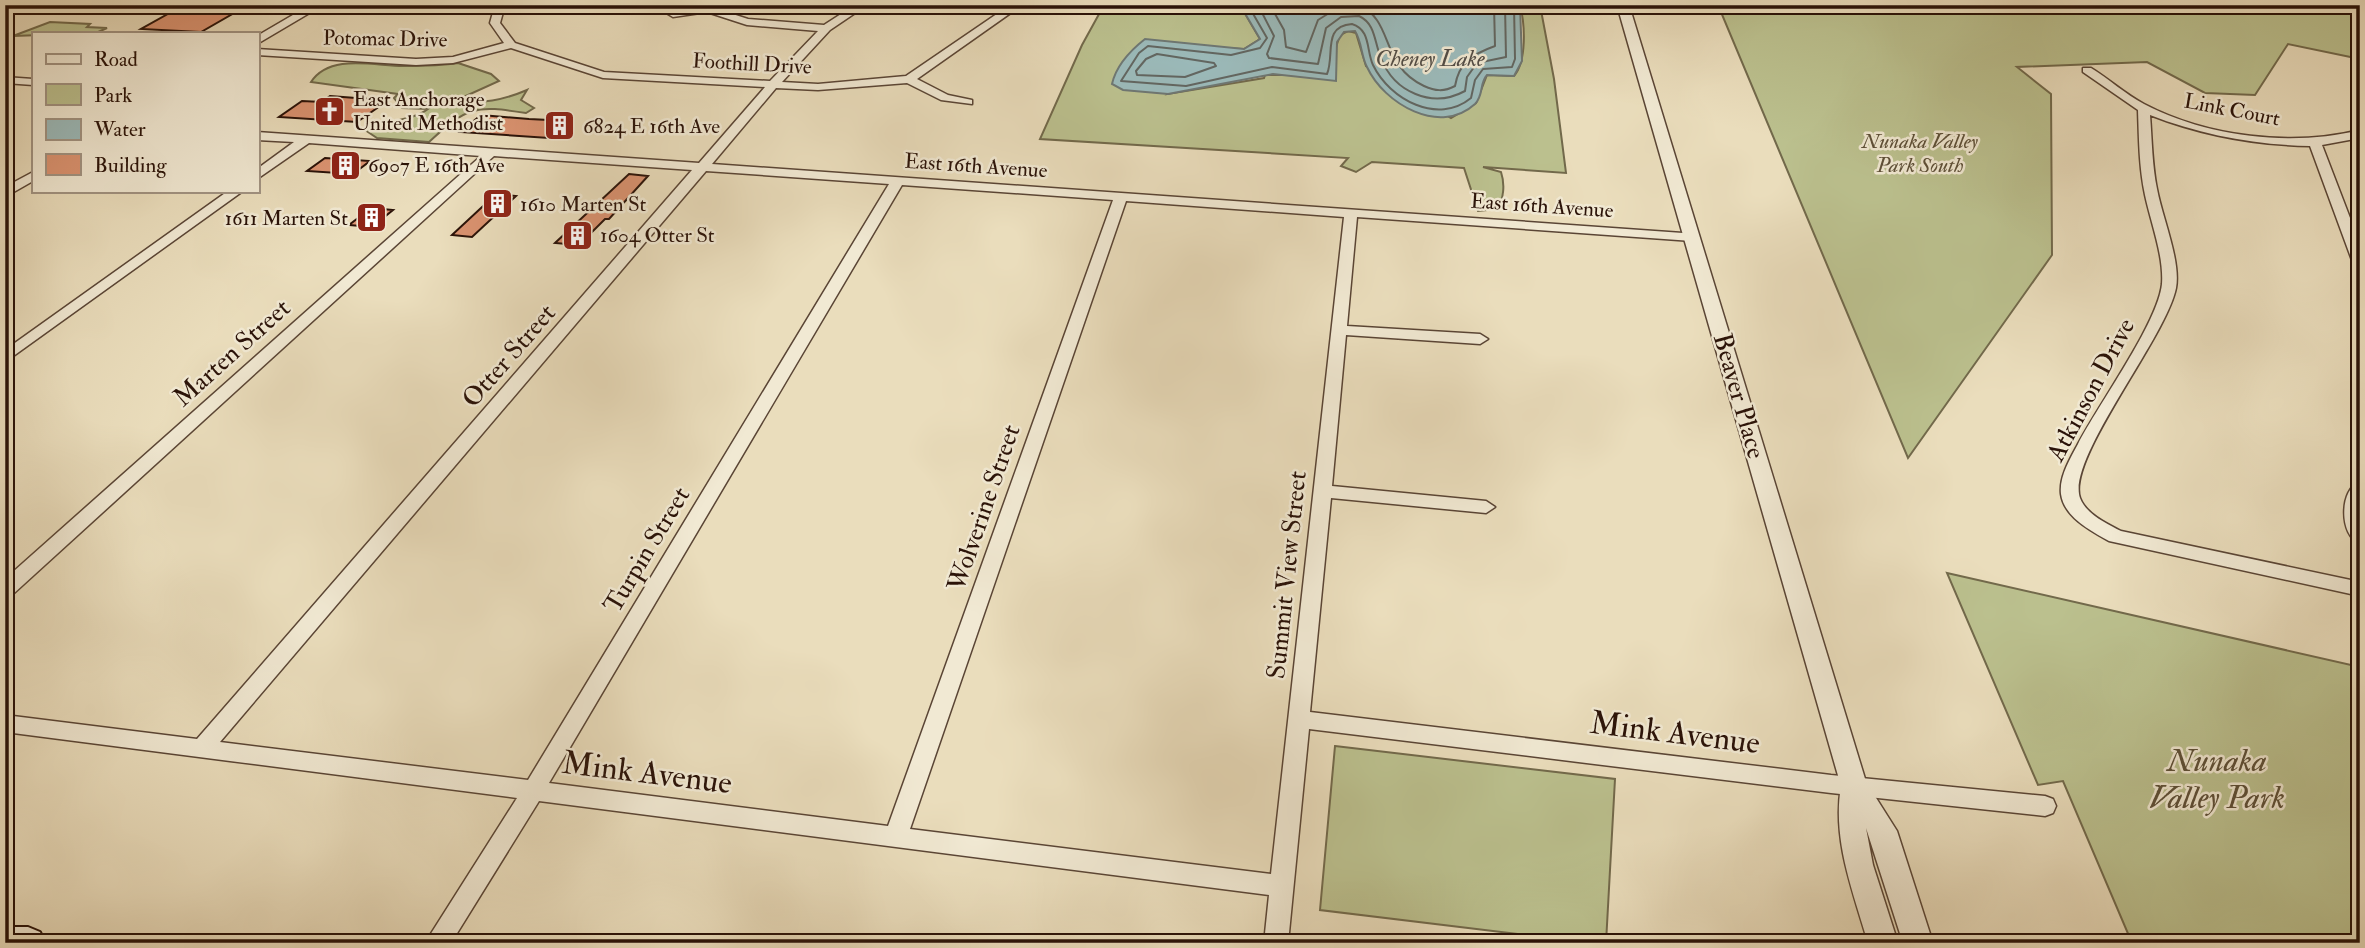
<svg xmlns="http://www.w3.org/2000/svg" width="2365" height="948" font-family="'IM FELL Double Pica',serif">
	<rect width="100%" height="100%" fill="#eaddbc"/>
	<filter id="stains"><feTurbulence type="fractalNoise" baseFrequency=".00286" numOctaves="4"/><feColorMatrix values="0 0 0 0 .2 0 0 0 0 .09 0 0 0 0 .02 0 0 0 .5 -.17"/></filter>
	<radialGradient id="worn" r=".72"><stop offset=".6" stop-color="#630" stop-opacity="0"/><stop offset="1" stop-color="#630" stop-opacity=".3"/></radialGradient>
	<path fill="#bbc08e" stroke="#72694b" stroke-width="2" d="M1104 5H1240L1260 39 1244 49 1224 48 1168 94 1264 78 1265 75H1287L1336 47 1340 35 1348 31 1356 33 1366 66 1451 118 1476 103 1487 75 1514 76C1527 61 1525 24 1520 5H1540L1554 79 1566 173 1483 167 1501 172C1505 184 1504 199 1497 209L1478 211 1464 168 1372 162 1356 172 1341 166 1348 158 1040 139 1082 45Z
		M1718 5H2360V59L2288 44 2255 95 2205 93 2147 62 2017 67 2051 94 2052 255 1908 458Z
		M50 22 90 24 87 27 107 28 96 33 13 36Z
		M458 63 491 74 499 81 457 100C480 105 506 99 527 90L521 100 534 108 526 113C475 105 468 106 429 142L377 138 365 130C386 120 412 121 428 109L402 108 394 98 398 94 311 82C330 53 375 66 403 66 422 66 440 66 458 63Z
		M1947 573 2360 667V943H2132L2063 781 2038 785Z
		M1335 746 1615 779 1606 943H1561L1534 936 1320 910Z"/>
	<path fill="#9bbaba" stroke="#6e7773" stroke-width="2" d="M1240 5H1520L1522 61 1514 76 1487 75C1479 84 1484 95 1475 104 1440 136 1384 104 1367 67 1361 56 1362 42 1355 31L1344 32 1337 42 1336 81 1273 74 1168 94 1123 90 1112 84C1116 66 1131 50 1145 39L1244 49 1260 39Z"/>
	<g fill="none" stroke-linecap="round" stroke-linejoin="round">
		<path stroke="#626661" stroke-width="2" d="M1248 5 1267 38 1260 48 1231 55 1148 46 1139 53 1121 81 1186 86 1272 67 1327 74C1335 55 1322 26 1352 24 1371 30 1366 50 1373 65 1390 100 1438 125 1471 98L1475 80 1483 69 1512 67 1515 59 1514 5
			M1258 5 1274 36 1267 54 1269 58 1318 64 1326 28 1341 17 1359 16C1376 24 1374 42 1381 58 1394 92 1432 109 1465 91L1467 77 1477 63 1506 57 1505 5
			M1270 5 1284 30 1286 47 1306 52 1318 20 1342 5
			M1358 5C1395 20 1379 65 1424 86 1435 91 1444 92 1455 86 1459 62 1473 54 1495 46L1494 5
			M1157 54 1214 63 1216 66 1185 77 1137 75 1136 71 1146 59Z"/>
	</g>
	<path fill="#db9371" stroke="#2a1208" stroke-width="2" d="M184 5H248L201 32 141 29Z
		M330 96 369 99 360 104 380 106 357 122 279 117 302 101 322 102Z
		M481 115 529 119 567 121 549 138 460 132Z
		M325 158 370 161 353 174 307 171Z
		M629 174 648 176 609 219H605L579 245 555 243Z
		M496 194 516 196 472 237 452 235Z
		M371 208 393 210 372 227 349 225Z"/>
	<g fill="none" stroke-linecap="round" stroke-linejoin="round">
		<defs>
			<path id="minor" d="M310 5H323L257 44V36Z
				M495 5H505L500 23 515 43 604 72 770 81 818 31 747 25 707 12 673 17 668 14 715 5 714 8 748 19 824 25 855 5H867L830 30 782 82 818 84 906 76 1010 5H1022L917 79 948 95 972 100V104L941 100 907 83 818 90 776 88 712 164 1697 234V240L1692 241 1357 217 1347 326 1480 334 1488 339 1480 344 1346 335 1332 486 1486 501 1495 507 1486 513 1331 498 1310 712 1831 775 2045 796 2053 799 2056 806 2053 813 2045 816 1831 793 1309 729 1288 943H1264L1269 895 539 801 451 943H425L517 798 5 732V715L197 739 692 170 494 156 12 595 5 597V579L481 156 309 143 257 179V169L294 142 257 140V132L699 163 765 87 603 78 511 48 453 63 416 65 257 55V49L416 59 453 57 504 43 490 23ZM706 171 889 184 528 780 220 742ZM902 185 1113 200 888 826 549 783ZM1126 201 1344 217 1271 874 910 829Z
				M2083 68H2091C2109 79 2125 94 2144 104 2207 137 2292 147 2360 130V138L2322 145 2360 244V267L2353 263 2310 146C2256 145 2201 135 2150 115 2152 140 2152 165 2157 189 2162 217 2181 261 2176 288 2166 338 2066 459 2080 498 2086 514 2107 524 2121 531L2360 582V596L2109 541C2091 531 2064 517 2061 494 2059 477 2070 459 2078 444 2098 405 2158 323 2162 284 2164 256 2151 223 2145 195 2139 167 2139 138 2138 110L2083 72Z
				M5 77 33 79V85L5 83Z
				M33 172V181L5 197V187Z
				M228 191H243L5 362V350Z
				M2360 482V543C2339 537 2339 488 2360 482Z"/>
			<path id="tertiary" d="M1617 5H1629L1866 782 1897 831 1933 943H1903L1866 828 1873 865 1898 943H1868C1853 891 1832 840 1841 786Z"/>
			<path id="secondary" d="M12 927H28L40 932 45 943H5V930Z"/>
		</defs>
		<use href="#minor" stroke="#5a4535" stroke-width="3"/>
		<use href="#tertiary" stroke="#5a4535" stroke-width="3"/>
		<use href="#secondary" stroke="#2a1208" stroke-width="4"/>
		<use href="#minor" fill="#f1e9d3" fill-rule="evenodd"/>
		<use href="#tertiary" fill="#f1e9d3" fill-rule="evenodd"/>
		<use href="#secondary" fill="#f1e9d3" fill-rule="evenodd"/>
	</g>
	<defs>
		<symbol id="church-square" viewBox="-11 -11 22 22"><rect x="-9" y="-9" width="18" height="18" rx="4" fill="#8f2418" stroke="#f1e9d3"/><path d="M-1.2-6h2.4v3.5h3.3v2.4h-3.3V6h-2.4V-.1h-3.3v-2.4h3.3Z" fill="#fff"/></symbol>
		<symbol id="building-square" viewBox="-11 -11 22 22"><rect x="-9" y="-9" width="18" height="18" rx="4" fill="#8f2418" stroke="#f1e9d3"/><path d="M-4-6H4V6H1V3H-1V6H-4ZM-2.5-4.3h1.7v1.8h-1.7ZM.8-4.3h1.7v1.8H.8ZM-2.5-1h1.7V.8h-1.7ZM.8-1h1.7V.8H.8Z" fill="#fff"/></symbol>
	</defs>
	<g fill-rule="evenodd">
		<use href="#church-square" x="312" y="94" width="35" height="35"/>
		<use href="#building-square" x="542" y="108" width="35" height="35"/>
		<use href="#building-square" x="328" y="148" width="35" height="35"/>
		<use href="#building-square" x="480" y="186" width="35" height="35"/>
		<use href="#building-square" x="354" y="200" width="35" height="35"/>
		<use href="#building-square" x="560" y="218" width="35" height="35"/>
	</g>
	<g text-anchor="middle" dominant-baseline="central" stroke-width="5" stroke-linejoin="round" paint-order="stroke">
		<g font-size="21" fill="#2a1208" stroke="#f1e9d3">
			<text transform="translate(385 39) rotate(1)">Potomac Drive</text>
			<text transform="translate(752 64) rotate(3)">Foothill Drive</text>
			<text transform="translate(2232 110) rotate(11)">Link Court</text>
			<text transform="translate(976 166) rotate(4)">East 16th Avenue</text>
			<text transform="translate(1542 206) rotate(4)">East 16th Avenue</text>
		</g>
		<g font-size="21" fill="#2a1208" stroke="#f1e9d3" text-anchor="start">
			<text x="353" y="99">East Anchorage<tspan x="353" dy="24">United Methodist</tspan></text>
			<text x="583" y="126">6824 E 16th Ave</text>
			<text x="368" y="165">6907 E 16th Ave</text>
			<text x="520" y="204">1610 Marten St</text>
			<text x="348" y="218" text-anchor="end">1611 Marten St</text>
			<text x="600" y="235">1604 Otter St</text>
		</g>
		<g font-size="21" font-style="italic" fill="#5d4f37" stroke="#f1e9d3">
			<text x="1920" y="141">Nunaka Valley<tspan x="1920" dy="24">Park South</tspan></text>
		</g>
		<g font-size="23" font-style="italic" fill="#524d46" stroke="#f1e9d3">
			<text x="1430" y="58">Cheney Lake</text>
		</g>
		<g font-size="26" fill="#2a1208" stroke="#f1e9d3">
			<text transform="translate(232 353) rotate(-42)">Marten Street</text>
			<text transform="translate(509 356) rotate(-49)">Otter Street</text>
			<text transform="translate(2091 390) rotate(-62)">Atkinson Drive</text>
			<text transform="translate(1739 396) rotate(74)">Beaver Place</text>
			<text transform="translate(984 508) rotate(-71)">Wolverine Street</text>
			<text transform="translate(647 550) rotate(-59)">Turpin Street</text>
			<text transform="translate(1287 575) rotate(-84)">Summit View Street</text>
		</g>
		<g font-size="32" fill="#2a1208" stroke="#f1e9d3">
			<text transform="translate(1675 733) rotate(7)">Mink Avenue</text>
			<text transform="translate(647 773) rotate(7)">Mink Avenue</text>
		</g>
		<g font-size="32" font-style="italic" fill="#5d4f37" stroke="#f1e9d3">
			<text x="2217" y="761">Nunaka<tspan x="2217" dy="37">Valley Park</tspan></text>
		</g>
	</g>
	<rect width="2365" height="948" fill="none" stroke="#eaddbc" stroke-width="28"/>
	<rect x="7" y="7" width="2351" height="934" fill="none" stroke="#2a1208" stroke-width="3.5"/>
	<rect x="14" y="14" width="2337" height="920" fill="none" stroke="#2a1208" stroke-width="2"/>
	<rect x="32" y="32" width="228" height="161" fill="#f1e9d3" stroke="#a19382" stroke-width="2"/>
	<rect x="46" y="54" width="35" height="10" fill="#f1e9d3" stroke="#a19382" stroke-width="2"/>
	<text x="94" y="66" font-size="21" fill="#2a1208">Road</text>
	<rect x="46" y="84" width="35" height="21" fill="#bbc08e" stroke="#a19382" stroke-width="2"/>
	<text x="94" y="102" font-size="21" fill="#2a1208">Park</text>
	<rect x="46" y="119" width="35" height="21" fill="#9bbaba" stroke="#a19382" stroke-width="2"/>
	<text x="94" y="136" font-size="21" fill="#2a1208">Water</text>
	<rect x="46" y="154" width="35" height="21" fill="#db9371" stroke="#a19382" stroke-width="2"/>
	<text x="94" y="172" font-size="21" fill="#2a1208">Building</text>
	<rect width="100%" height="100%" filter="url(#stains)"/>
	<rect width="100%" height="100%" fill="url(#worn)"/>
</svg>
